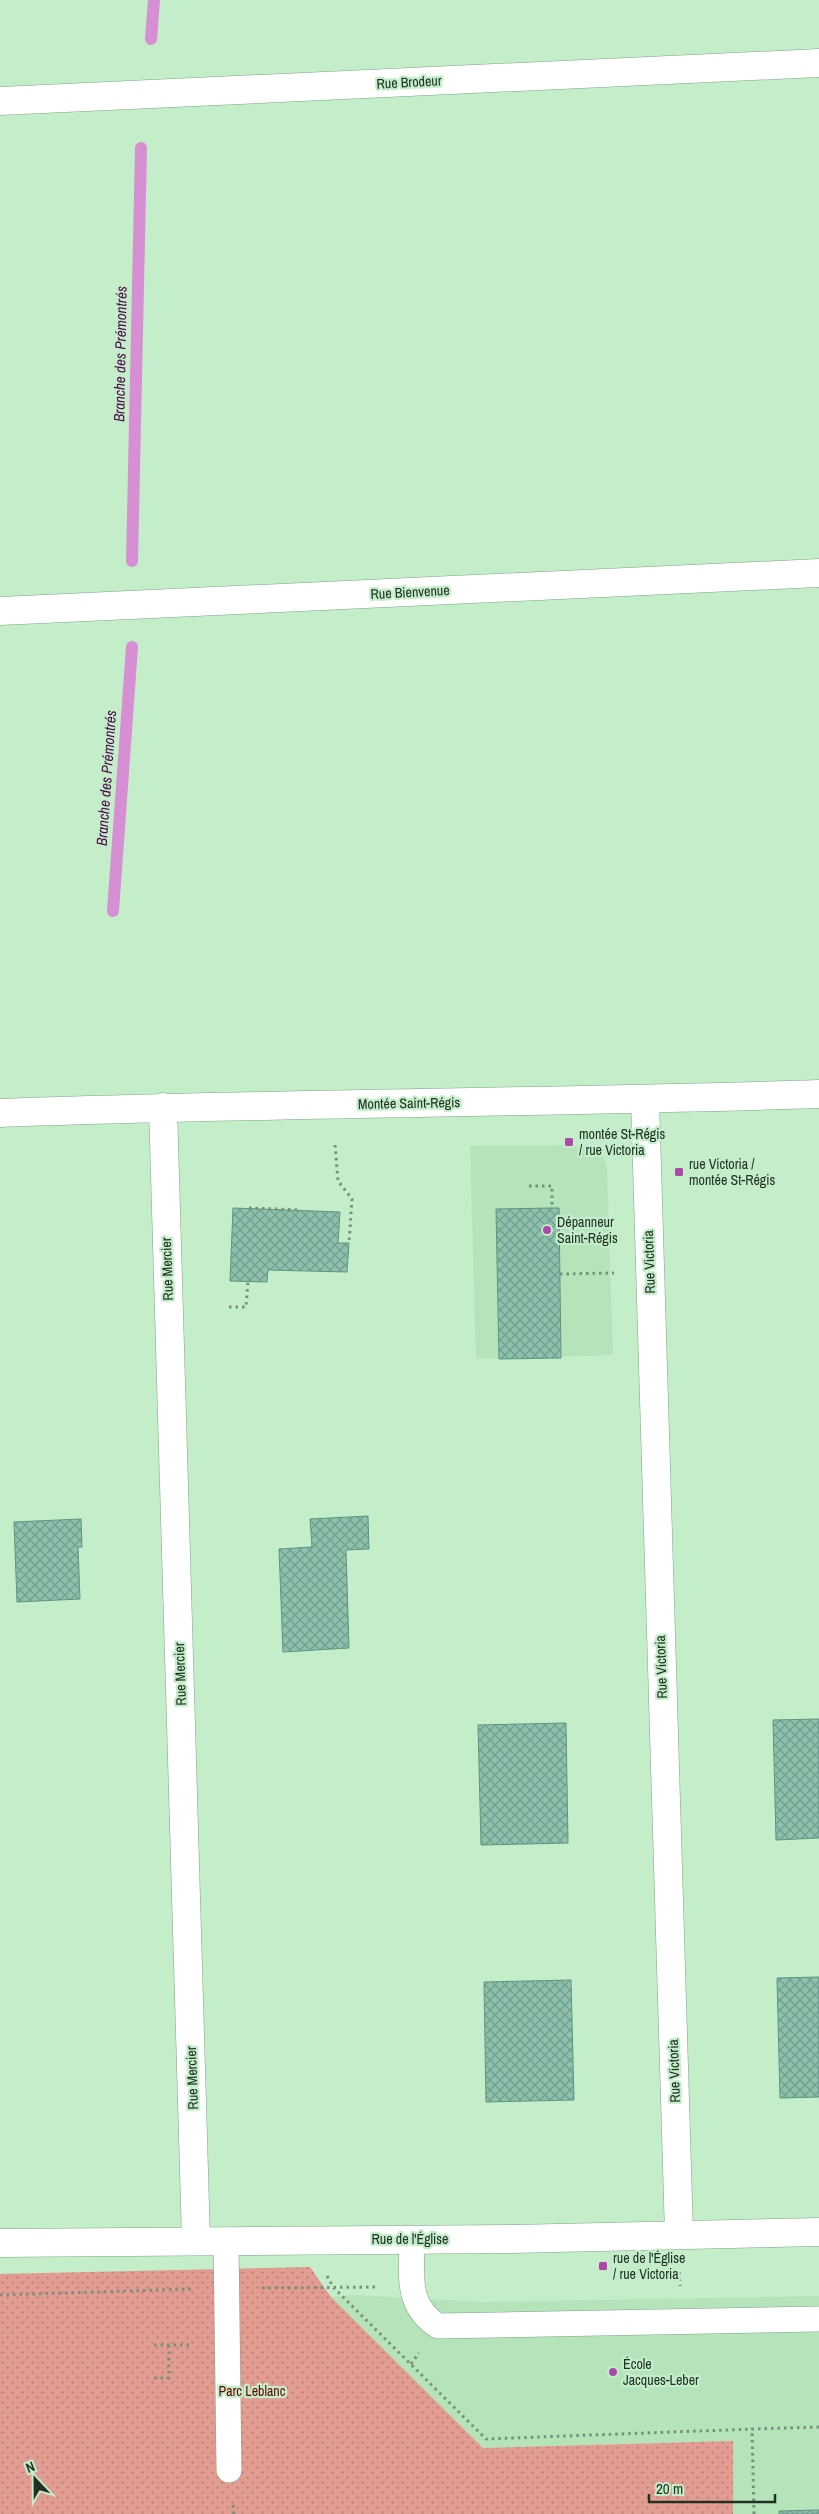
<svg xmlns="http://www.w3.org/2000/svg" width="819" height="2514" font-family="'Archivo Narrow',sans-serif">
	<defs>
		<pattern id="park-dots" width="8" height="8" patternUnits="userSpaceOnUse" patternTransform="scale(1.25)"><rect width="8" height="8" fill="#e39c91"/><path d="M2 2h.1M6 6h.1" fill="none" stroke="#b88076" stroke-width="1.8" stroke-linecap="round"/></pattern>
		<pattern id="building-cross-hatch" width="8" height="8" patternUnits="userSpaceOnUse" patternTransform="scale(1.25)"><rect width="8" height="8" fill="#8cc2ad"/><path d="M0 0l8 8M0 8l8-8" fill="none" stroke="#729e8c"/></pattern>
	</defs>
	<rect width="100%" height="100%" fill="#c4edca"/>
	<path fill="#b5e4bb" d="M568 1145 592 1148 603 1156 607 1169 613 1355 476 1359 470 1146Z
		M354 2295 483 2302 819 2296V2514H733V2441L483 2448 331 2297Z"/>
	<path fill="url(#park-dots)" d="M310 2267 331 2297 483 2448 733 2441V2514H0V2274Z"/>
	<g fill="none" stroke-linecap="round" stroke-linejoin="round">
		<path stroke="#d78fd3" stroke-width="12" d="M151 39 154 0
			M132 561 141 148
			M113 911 132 647"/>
	</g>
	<path fill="url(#building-cross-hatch)" stroke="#5f9480" d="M233 1208 340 1212 338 1243H349L347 1272 268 1270 267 1282 230 1281Z
		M552 1208H559L561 1358 499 1359 496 1209Z
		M368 1516 369 1549 346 1550 349 1648 283 1652 279 1549 312 1547 310 1519Z
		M81 1519 82 1547H78L80 1599 17 1602 14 1522Z
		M819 1719V1838L776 1840 773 1720Z
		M566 1723 568 1843 481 1845 478 1725Z
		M819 1977V2097L780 2098 777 1978Z
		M571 1980 574 2100 486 2102 484 1982Z
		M819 2510V2514H779V2511Z"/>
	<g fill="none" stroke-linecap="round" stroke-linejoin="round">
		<defs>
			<path id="lane" d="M412 2239C412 2274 405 2305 438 2326L819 2319
				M226 2240 229 2470"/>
			<path id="street" d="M0 101 819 63
				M0 611 819 573
				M645 1099 679 2234
				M163 1107 196 2240
				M0 2243 513 2239 819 2232"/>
			<path id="secondary" d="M0 1113C273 1103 546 1103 819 1094"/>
		</defs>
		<use href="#lane" stroke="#7da483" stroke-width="26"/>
		<use href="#street" stroke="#7da483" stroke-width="29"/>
		<use href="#secondary" stroke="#7da483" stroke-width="29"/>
		<path stroke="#759279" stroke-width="3" stroke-dasharray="2.5 4" stroke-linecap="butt" d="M335 1145 338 1181 352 1199 349 1243
			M529 1186H552V1208
			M249 1208 301 1210
			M560 1274 614 1273
			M229 1307H246L248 1281
			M679 2272 680 2286
			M327 2276 333 2287 486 2439 752 2429
			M262 2288 378 2287
			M0 2295 191 2289
			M154 2345H193
			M411 2364 419 2353
			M154 2378H169V2346
			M233 2505 234 2514
			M754 2514 752 2429 819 2427"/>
		<use href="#lane" stroke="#fff" stroke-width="25"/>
		<use href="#street" stroke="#fff" stroke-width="28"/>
		<use href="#secondary" stroke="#fff" stroke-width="28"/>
	</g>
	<g fill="#ae47ab" stroke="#c4edca" stroke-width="2">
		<rect x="564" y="1137" width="10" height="10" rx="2.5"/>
		<rect x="674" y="1167" width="10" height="10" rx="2.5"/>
		<circle cx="547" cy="1230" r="5"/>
		<rect x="598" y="2261" width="10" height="10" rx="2.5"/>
		<circle cx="613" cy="2372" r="5"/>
	</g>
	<g text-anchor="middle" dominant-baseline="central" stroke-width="4.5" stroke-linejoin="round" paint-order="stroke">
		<g font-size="14" fill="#213123" stroke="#c4edca">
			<text transform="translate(409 82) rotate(-3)">Rue Brodeur</text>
			<text transform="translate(410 592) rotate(-3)">Rue Bienvenue</text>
			<text transform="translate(409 1103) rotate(-1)">Montée Saint-Régis</text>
			<text transform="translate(649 1262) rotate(-92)">Rue Victoria</text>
			<text transform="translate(167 1269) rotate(-92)">Rue Mercier</text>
			<text transform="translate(661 1667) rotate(-92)">Rue Victoria</text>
			<text transform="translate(180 1674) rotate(-92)">Rue Mercier</text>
			<text transform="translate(674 2071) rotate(-92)">Rue Victoria</text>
			<text transform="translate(192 2078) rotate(-92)">Rue Mercier</text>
			<text x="410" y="2239">Rue de l'Église</text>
		</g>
		<g font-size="14" fill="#213123" stroke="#c4edca" text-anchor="start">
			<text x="579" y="1134">montée St-Régis<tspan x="579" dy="16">/ rue Victoria</tspan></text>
			<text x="689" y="1164">rue Victoria /<tspan x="689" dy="16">montée St-Régis</tspan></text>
			<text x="557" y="1222">Dépanneur<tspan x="557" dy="16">Saint-Régis</tspan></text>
			<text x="613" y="2258">rue de l'Église<tspan x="613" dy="16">/ rue Victoria</tspan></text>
			<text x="623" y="2364">École<tspan x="623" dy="16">Jacques-Leber</tspan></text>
		</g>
		<g font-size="14" fill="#620504" stroke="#c4edca">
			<text x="252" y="2391">Parc Leblanc</text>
		</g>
		<g font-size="15" font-style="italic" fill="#4e0c4d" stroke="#c4edca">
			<text transform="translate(120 354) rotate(-89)">Branche des Prémontrés</text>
			<text transform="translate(106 778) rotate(-86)">Branche des Prémontrés</text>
		</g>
	</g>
	<g transform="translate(35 2479) rotate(338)" stroke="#c4edca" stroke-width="4" paint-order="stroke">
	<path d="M0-4L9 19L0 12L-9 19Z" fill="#213123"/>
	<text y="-8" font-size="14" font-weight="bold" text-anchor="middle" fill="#213123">N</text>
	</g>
	<path d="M649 2494v8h126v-8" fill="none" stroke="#213123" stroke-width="2.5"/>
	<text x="656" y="2494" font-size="15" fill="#213123" stroke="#c4edca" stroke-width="4" paint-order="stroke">20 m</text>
</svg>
